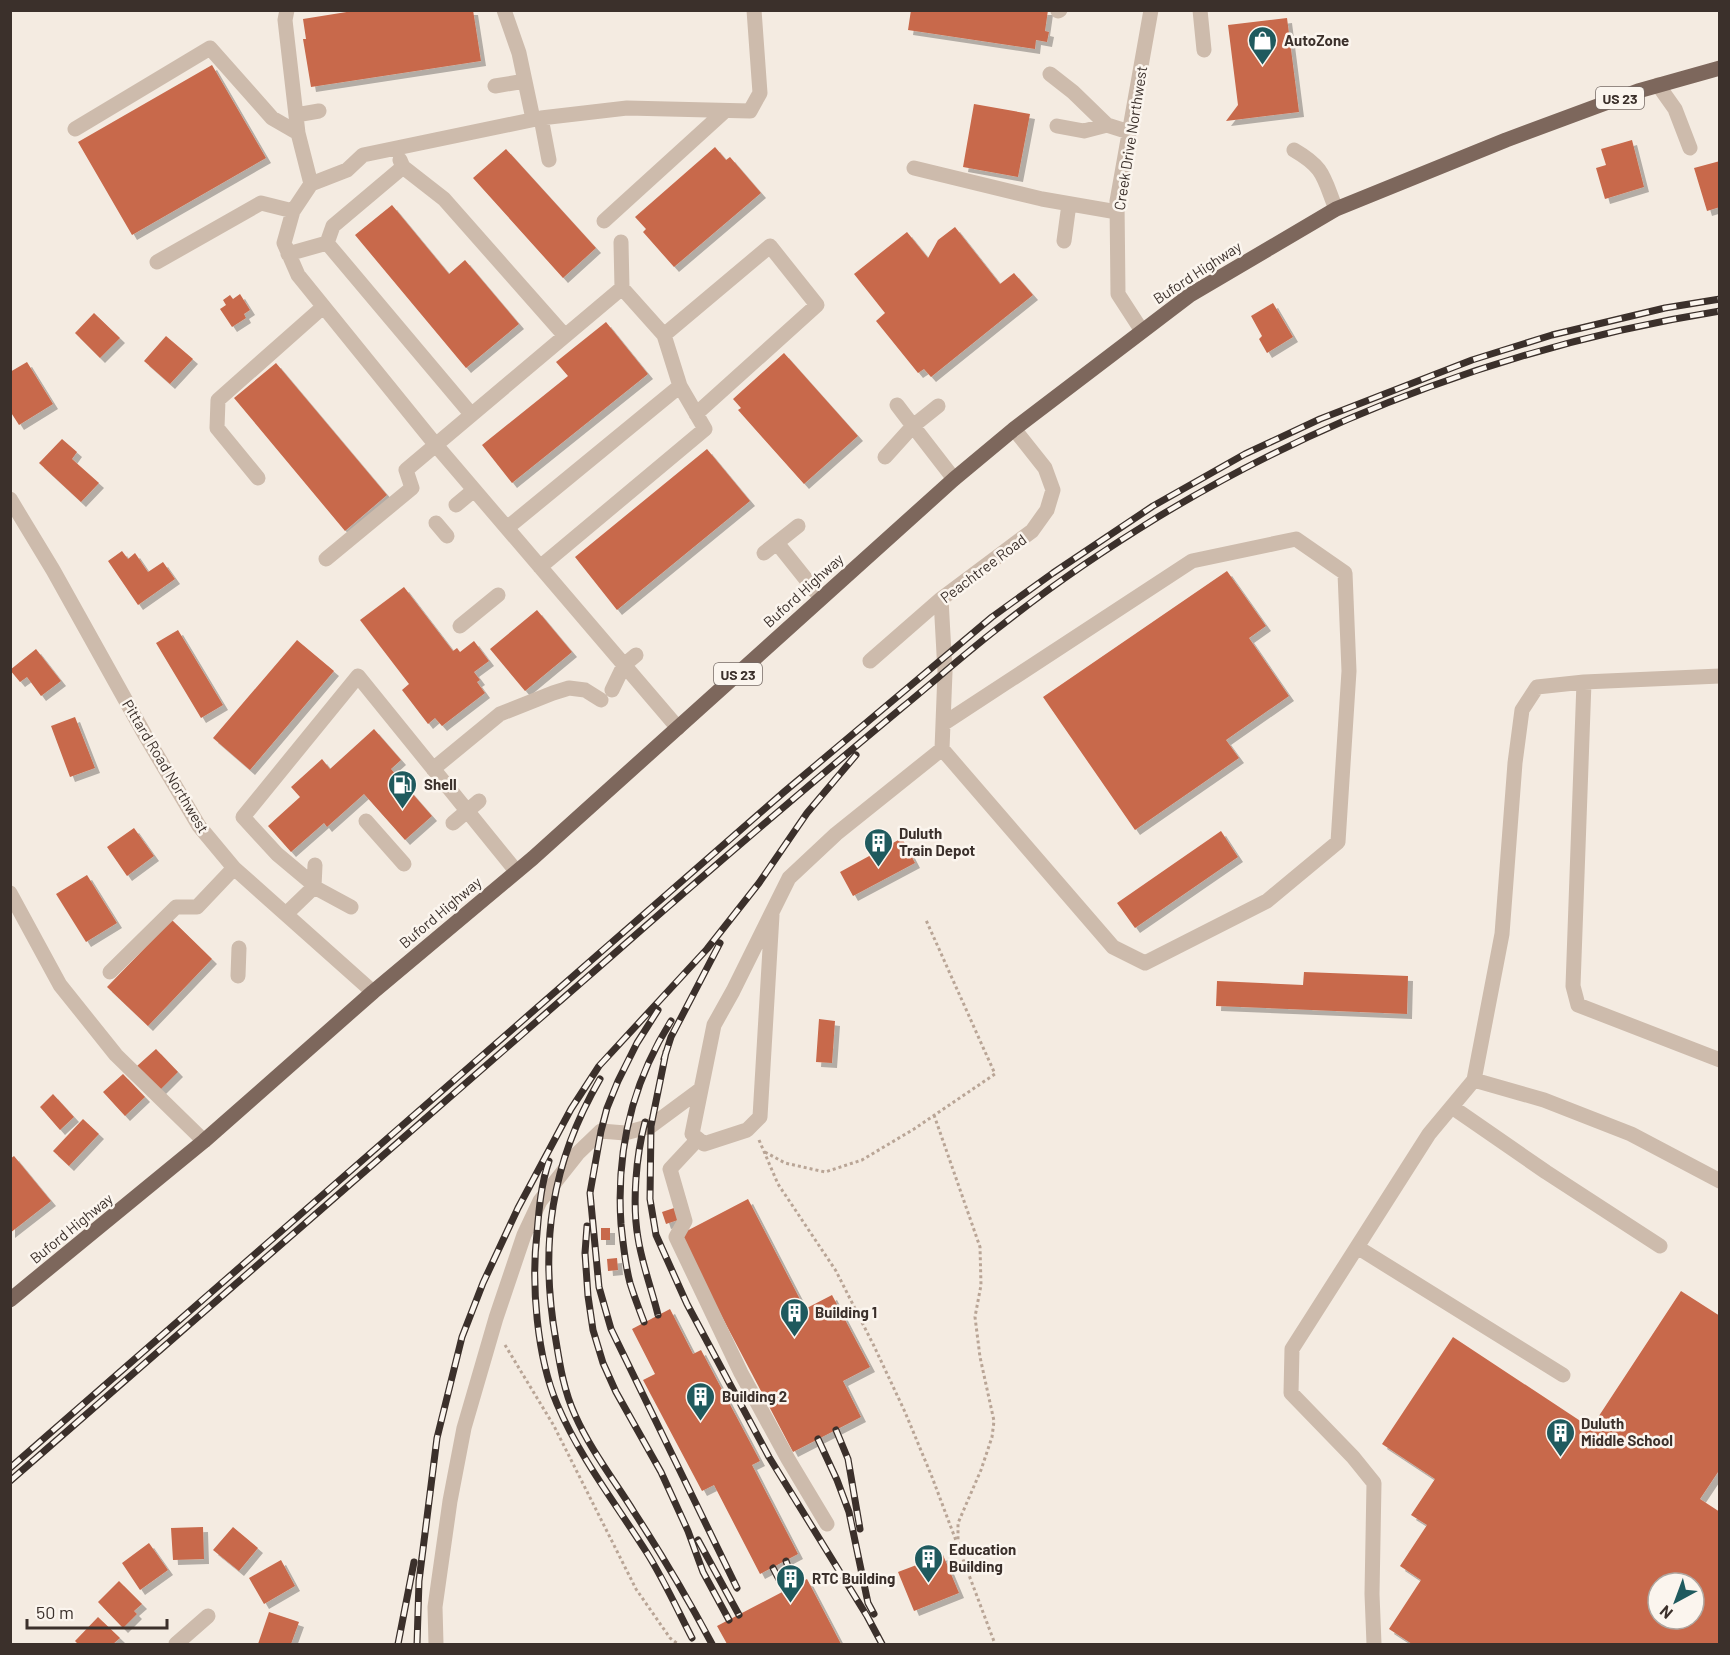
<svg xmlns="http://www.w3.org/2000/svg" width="1730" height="1655" font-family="Barlow,sans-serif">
	<defs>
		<filter id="shadow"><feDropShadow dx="5" dy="5" stdDeviation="0" flood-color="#0004"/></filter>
	</defs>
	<rect width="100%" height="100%" fill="#f4ebe1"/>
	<path fill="#c8694b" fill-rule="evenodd" filter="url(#shadow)" d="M359 10H473L481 61 311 87 303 39H306L303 19Z
		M911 10H1048L1045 31 1049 32 1047 42 1036 40 1035 49 908 30Z
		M1287 18 1299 112 1226 121 1238 105 1228 25Z
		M212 65 266 158 132 235 78 142Z
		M974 104 1030 114 1018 177 963 167Z
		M1632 140 1644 187 1605 199 1596 168 1606 165 1601 149Z
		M715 147 726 160 730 157 761 193 674 267 643 232 646 229 635 217Z
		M506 149 596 248 563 278 473 178Z
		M1720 161V207L1707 211 1694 168Z
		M392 205 449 274 465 260 519 324 466 368 355 235Z
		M955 227 1000 284 1014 273 1033 295 931 377 924 369 918 373 876 321 885 313 854 274 907 232 928 258 938 240Z
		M240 294 250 310 244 314 246 318 232 327 220 309 226 305 223 300 230 295 233 299Z
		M1273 303 1293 337 1267 353 1259 339 1262 336 1251 316Z
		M94 313 120 338 100 358 75 333Z
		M606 322 648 374 512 483 482 445 568 376 556 362Z
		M166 336 193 359 170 384 144 361Z
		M784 353 858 436 804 484 738 410 741 408 733 399Z
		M27 362 53 404 19 425 10 411V403L12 402 10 399V372Z
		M276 363 387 495 345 531 234 398Z
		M62 439 77 452 72 459 99 483 81 502 39 463Z
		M707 449 750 501 617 610 575 557Z
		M122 551 128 559 135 553 148 572 163 562 175 579 138 605 108 561Z
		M1227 571 1266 626 1249 638 1289 696 1226 740 1239 758 1135 830 1043 697Z
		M404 587 453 651 457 648 460 652 474 641 489 661 474 672 480 680 477 682 485 693 442 726 435 718 428 724 402 690 409 684 360 620Z
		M537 610 572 652 525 691 490 649Z
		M178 630 223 705 201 718 156 643Z
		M297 640 334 671 250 770 213 738Z
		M36 649 61 681 41 696 27 677 20 682 10 670Z
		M75 717 95 768 70 777 51 726Z
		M374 729 401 760 391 769 432 816 405 840 364 794 327 827 324 823 291 852 268 826 300 797 291 787 322 759 330 769Z
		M134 828 154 856 127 876 107 847Z
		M1221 831 1238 857 1135 928 1117 903Z
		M902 838 915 863 853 896 840 872Z
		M87 875 117 923 86 942 56 894Z
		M172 920 212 959 148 1026 107 987Z
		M1304 972 1408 976 1407 1014 1216 1006 1217 981 1303 985Z
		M819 1019 835 1021 832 1063 816 1062Z
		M156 1049 178 1072 160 1090 137 1066Z
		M123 1074 145 1097 125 1116 103 1092Z
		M53 1094 74 1117 60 1130 40 1107Z
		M83 1119 99 1134 69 1166 53 1151Z
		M14 1156 51 1201 10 1233V1159Z
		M748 1199 805 1309 832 1295 870 1367 843 1381 861 1417 793 1452 679 1235Z
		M674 1208 678 1220 666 1224 662 1212Z
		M601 1228H610V1240H601Z
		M617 1258 618 1270 608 1271 607 1259Z
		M1681 1291 1720 1316V1469L1700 1499 1720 1512V1644H1412L1389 1629 1421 1580 1400 1566 1427 1525 1411 1515 1435 1479 1382 1444 1453 1337 1591 1428ZM1658 1583H1694V1619H1658Z
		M670 1309 693 1354 701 1350 760 1461 752 1465 798 1554 760 1574 714 1485 702 1491 643 1380 655 1374 632 1329Z
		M203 1527 204 1559 173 1560 171 1528Z
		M233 1527 258 1548 239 1571 213 1550Z
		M149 1543 168 1570 140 1590 122 1563Z
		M943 1555 959 1593 914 1611 898 1572Z
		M281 1560 295 1586 264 1604 249 1578Z
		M807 1579 841 1644H727L717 1626Z
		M119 1581 142 1604 134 1611 137 1614 123 1628 98 1602Z
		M269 1612 299 1622 291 1644H258Z
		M98 1617 120 1638 113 1644H78L75 1641Z"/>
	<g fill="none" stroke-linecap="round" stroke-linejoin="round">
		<path stroke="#b9a596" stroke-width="3" stroke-dasharray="3 3" stroke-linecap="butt" d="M934 1115 980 1247 981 1285 975 1317 980 1357 994 1421 992 1437 981 1470 958 1523V1546
			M759 1140 778 1184 836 1271 874 1346 905 1412 932 1477 995 1644
			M765 1152 785 1163 825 1172 862 1160 914 1129 995 1074 926 920
			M505 1345 554 1426 636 1589 670 1638 678 1644"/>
		<path stroke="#cdbbac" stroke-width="15" d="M287 10 285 20 298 133 311 184 293 211 284 243 298 275 435 444 678 728
			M504 10 519 53 533 119
			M1200 10 1204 50
			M1058 11 1060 10
			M1050 74 1073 92 1107 125 1129 132
			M1658 85 1675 109 1690 148
			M495 86 525 81
			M296 115 319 111
			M541 118 549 160
			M1057 126 1084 131 1107 125
			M75 129 210 48 272 118 298 133
			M1294 150C1325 168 1323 177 1336 209
			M403 167 444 199 565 336
			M914 168 1042 199 1117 212
			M311 184 347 170 363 155 541 118 627 108 750 111 760 93 754 10
			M604 221 725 111
			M1064 241 1069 204
			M621 242 622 288
			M327 243 333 226 403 167 400 160
			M288 254 327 243 471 414
			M157 262 261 203 293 211
			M1142 331 1118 294 1117 201 1151 10
			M938 406 913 426 954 479
			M885 457 913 426 897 405
			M258 478 217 428 218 400 323 307
			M10 499 53 570 145 735 199 826 234 868 373 992
			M456 505 474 490
			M436 523 447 536
			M507 528 680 386
			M777 543 821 598
			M764 553 798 526
			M326 559 412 488 406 470 622 288 664 335 770 246 817 305 696 414
			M540 567 705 429 680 386 664 335
			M941 599 945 672 942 749 1113 947 1145 963 1267 901 1338 842 1349 671 1345 573 1296 539 1192 561 943 724
			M460 626 498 595
			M870 661 941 599 1032 531 1047 510 1053 490 1045 468 1014 429
			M1584 682 1573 986 1578 1005 1720 1060
			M612 690 624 665 636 655
			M433 769 500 714 553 693 569 688 585 690 601 700
			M366 821 404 864
			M453 823 479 801
			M314 885 277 854 243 817 358 676 516 871
			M314 887 315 865
			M10 893 60 985 116 1055 204 1141
			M286 914 314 887 351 907
			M772 915 760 1117 747 1130 704 1144 692 1134 714 1025 733 991 789 878 836 834 942 749
			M110 972 176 907H197L234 868
			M238 976 239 948
			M1474 1080 1502 934 1515 763 1522 710 1537 687 1584 682 1720 676
			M1452 1107 1546 1172 1660 1246
			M698 1139 670 1169 685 1221 676 1237 741 1373 788 1459 827 1524
			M1357 1247 1563 1375
			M176 1644 208 1616
			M436 1644 435 1607 450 1501 464 1428 496 1318 524 1235 540 1201 578 1153 601 1131 625 1133 651 1126 701 1089
			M1374 1644 1372 1594 1374 1483 1353 1457 1291 1393 1292 1349 1429 1134 1474 1080 1544 1100 1631 1134 1720 1181"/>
		<path stroke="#7d675c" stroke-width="15" d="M10 1300 204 1141 373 992 533 858 954 479 1014 429 1190 295 1336 209 1506 140 1638 91 1720 68"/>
		<defs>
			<path id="rail" d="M658 1010 637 1043 618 1081 607 1108 601 1131 590 1193 599 1287 611 1329 737 1588
				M666 1052 651 1126 650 1199 656 1235 687 1304 769 1457 867 1616 882 1644
				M664 1059 671 1037 720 943
				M600 1079C551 1163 539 1245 556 1341 560 1366 564 1391 575 1415 590 1449 614 1480 634 1512 662 1555 688 1599 712 1644
				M645 1122C636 1156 632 1204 638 1238 642 1264 652 1290 658 1315
				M549 1161C541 1184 539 1209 537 1233 531 1284 537 1357 557 1404 580 1458 616 1504 647 1553 664 1580 677 1609 692 1638
				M587 1226 585 1253 588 1296 593 1330 603 1363 616 1392 661 1472 688 1531 703 1572 729 1620
				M644 1322C639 1309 634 1296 630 1283 625 1264 623 1243 621 1224 616 1151 632 1083 671 1021
				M836 1430 848 1459 860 1529
				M818 1439 837 1480 849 1512 868 1603 874 1614
				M10 1468 784 792 992 617 1053 573 1153 506 1245 454 1320 419 1472 360 1552 335 1665 308 1720 299
				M10 1481C209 1307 408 1134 607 960 705 874 804 789 904 706 937 679 968 651 1002 625 1051 586 1104 550 1158 517 1330 413 1521 343 1720 311
				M698 1540 739 1615
				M786 1561 795 1586
				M773 1568 785 1591
				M398 1644 414 1562
				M417 1644 419 1581 437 1438 462 1337 483 1283 518 1208 571 1109 599 1066 707 949 759 883 807 813 856 755"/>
		</defs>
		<use href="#rail" stroke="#3b302b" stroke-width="7"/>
		<use href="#rail" stroke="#fbf5ee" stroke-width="4.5" stroke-dasharray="14" stroke-linecap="butt"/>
	</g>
	<defs>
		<symbol id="shop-pin" viewBox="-11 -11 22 30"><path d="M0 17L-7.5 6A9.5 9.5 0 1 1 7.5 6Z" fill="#1f5a5e" stroke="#fbf5ee"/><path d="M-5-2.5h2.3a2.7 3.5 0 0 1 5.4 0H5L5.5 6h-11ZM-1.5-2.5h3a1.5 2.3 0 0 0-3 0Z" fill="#fff"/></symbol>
		<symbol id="fuel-pin" viewBox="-11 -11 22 30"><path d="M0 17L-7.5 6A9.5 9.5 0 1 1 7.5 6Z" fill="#1f5a5e" stroke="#fbf5ee"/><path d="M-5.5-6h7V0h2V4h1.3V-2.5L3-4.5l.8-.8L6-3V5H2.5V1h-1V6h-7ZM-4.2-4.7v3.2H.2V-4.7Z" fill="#fff"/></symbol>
		<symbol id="building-pin" viewBox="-11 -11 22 30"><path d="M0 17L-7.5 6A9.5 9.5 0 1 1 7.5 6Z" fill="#1f5a5e" stroke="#fbf5ee"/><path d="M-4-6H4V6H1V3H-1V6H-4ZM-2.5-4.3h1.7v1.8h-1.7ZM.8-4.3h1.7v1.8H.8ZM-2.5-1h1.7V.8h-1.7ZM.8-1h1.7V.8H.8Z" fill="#fff"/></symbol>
	</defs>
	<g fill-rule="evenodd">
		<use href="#shop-pin" x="1246" y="24" width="33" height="45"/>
		<use href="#fuel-pin" x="386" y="768" width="33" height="45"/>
		<use href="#building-pin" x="862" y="826" width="33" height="45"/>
		<use href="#building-pin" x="778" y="1296" width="33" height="45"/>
		<use href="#building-pin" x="684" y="1380" width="33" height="45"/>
		<use href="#building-pin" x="1544" y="1416" width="33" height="45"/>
		<use href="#building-pin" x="912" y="1542" width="33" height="45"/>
		<use href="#building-pin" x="774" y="1562" width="33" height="45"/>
	</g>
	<g text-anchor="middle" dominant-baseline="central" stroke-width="5" stroke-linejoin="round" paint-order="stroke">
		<g fill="#fbf5ee" stroke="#756b66" stroke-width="1.5">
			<rect x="1596" y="87" width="48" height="22" rx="4.5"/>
			<rect x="714" y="663" width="48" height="22" rx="4.5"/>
		</g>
		<g font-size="14" font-weight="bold" fill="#3b302b">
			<text x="1620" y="98">US 23</text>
			<text x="738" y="674">US 23</text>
		</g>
		<g font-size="15" font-weight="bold" fill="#3b302b" stroke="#fbf5ee" text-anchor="start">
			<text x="1284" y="40">AutoZone</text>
			<text x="424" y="784">Shell</text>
			<text x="899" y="833">Duluth<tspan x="899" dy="17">Train Depot</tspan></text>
			<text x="815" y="1312">Building 1</text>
			<text x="722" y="1396">Building 2</text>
			<text x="1581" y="1423">Duluth<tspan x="1581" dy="17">Middle School</tspan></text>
			<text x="949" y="1549">Education<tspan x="949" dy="17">Building</tspan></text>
			<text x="812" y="1578">RTC Building</text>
		</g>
		<g font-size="15" fill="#3b302b" stroke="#fbf5ee">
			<text transform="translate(1130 138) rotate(-81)">Creek Drive Northwest</text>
			<text transform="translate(1197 272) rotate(-33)">Buford Highway</text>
			<text transform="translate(983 568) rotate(-37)">Peachtree Road</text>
			<text transform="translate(803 590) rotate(-42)">Buford Highway</text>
			<text transform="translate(166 766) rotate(59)">Pittard Road Northwest</text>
			<text transform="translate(440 912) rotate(-40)">Buford Highway</text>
			<text transform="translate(71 1228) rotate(-39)">Buford Highway</text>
		</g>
	</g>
	<rect width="1730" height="1655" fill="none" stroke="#3b302b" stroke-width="24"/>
	<g transform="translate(1676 1601) rotate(221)"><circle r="28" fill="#fbf5ee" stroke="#aea6a0" stroke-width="1.5"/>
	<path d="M0-4.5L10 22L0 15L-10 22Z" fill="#1f5a5e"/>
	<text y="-9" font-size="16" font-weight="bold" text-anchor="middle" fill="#3b302b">N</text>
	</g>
	<path d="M27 1619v9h140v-9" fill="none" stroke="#3b302b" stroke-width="3"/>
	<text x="36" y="1619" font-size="18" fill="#3b302b" stroke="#fbf5ee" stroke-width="4.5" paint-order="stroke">50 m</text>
</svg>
